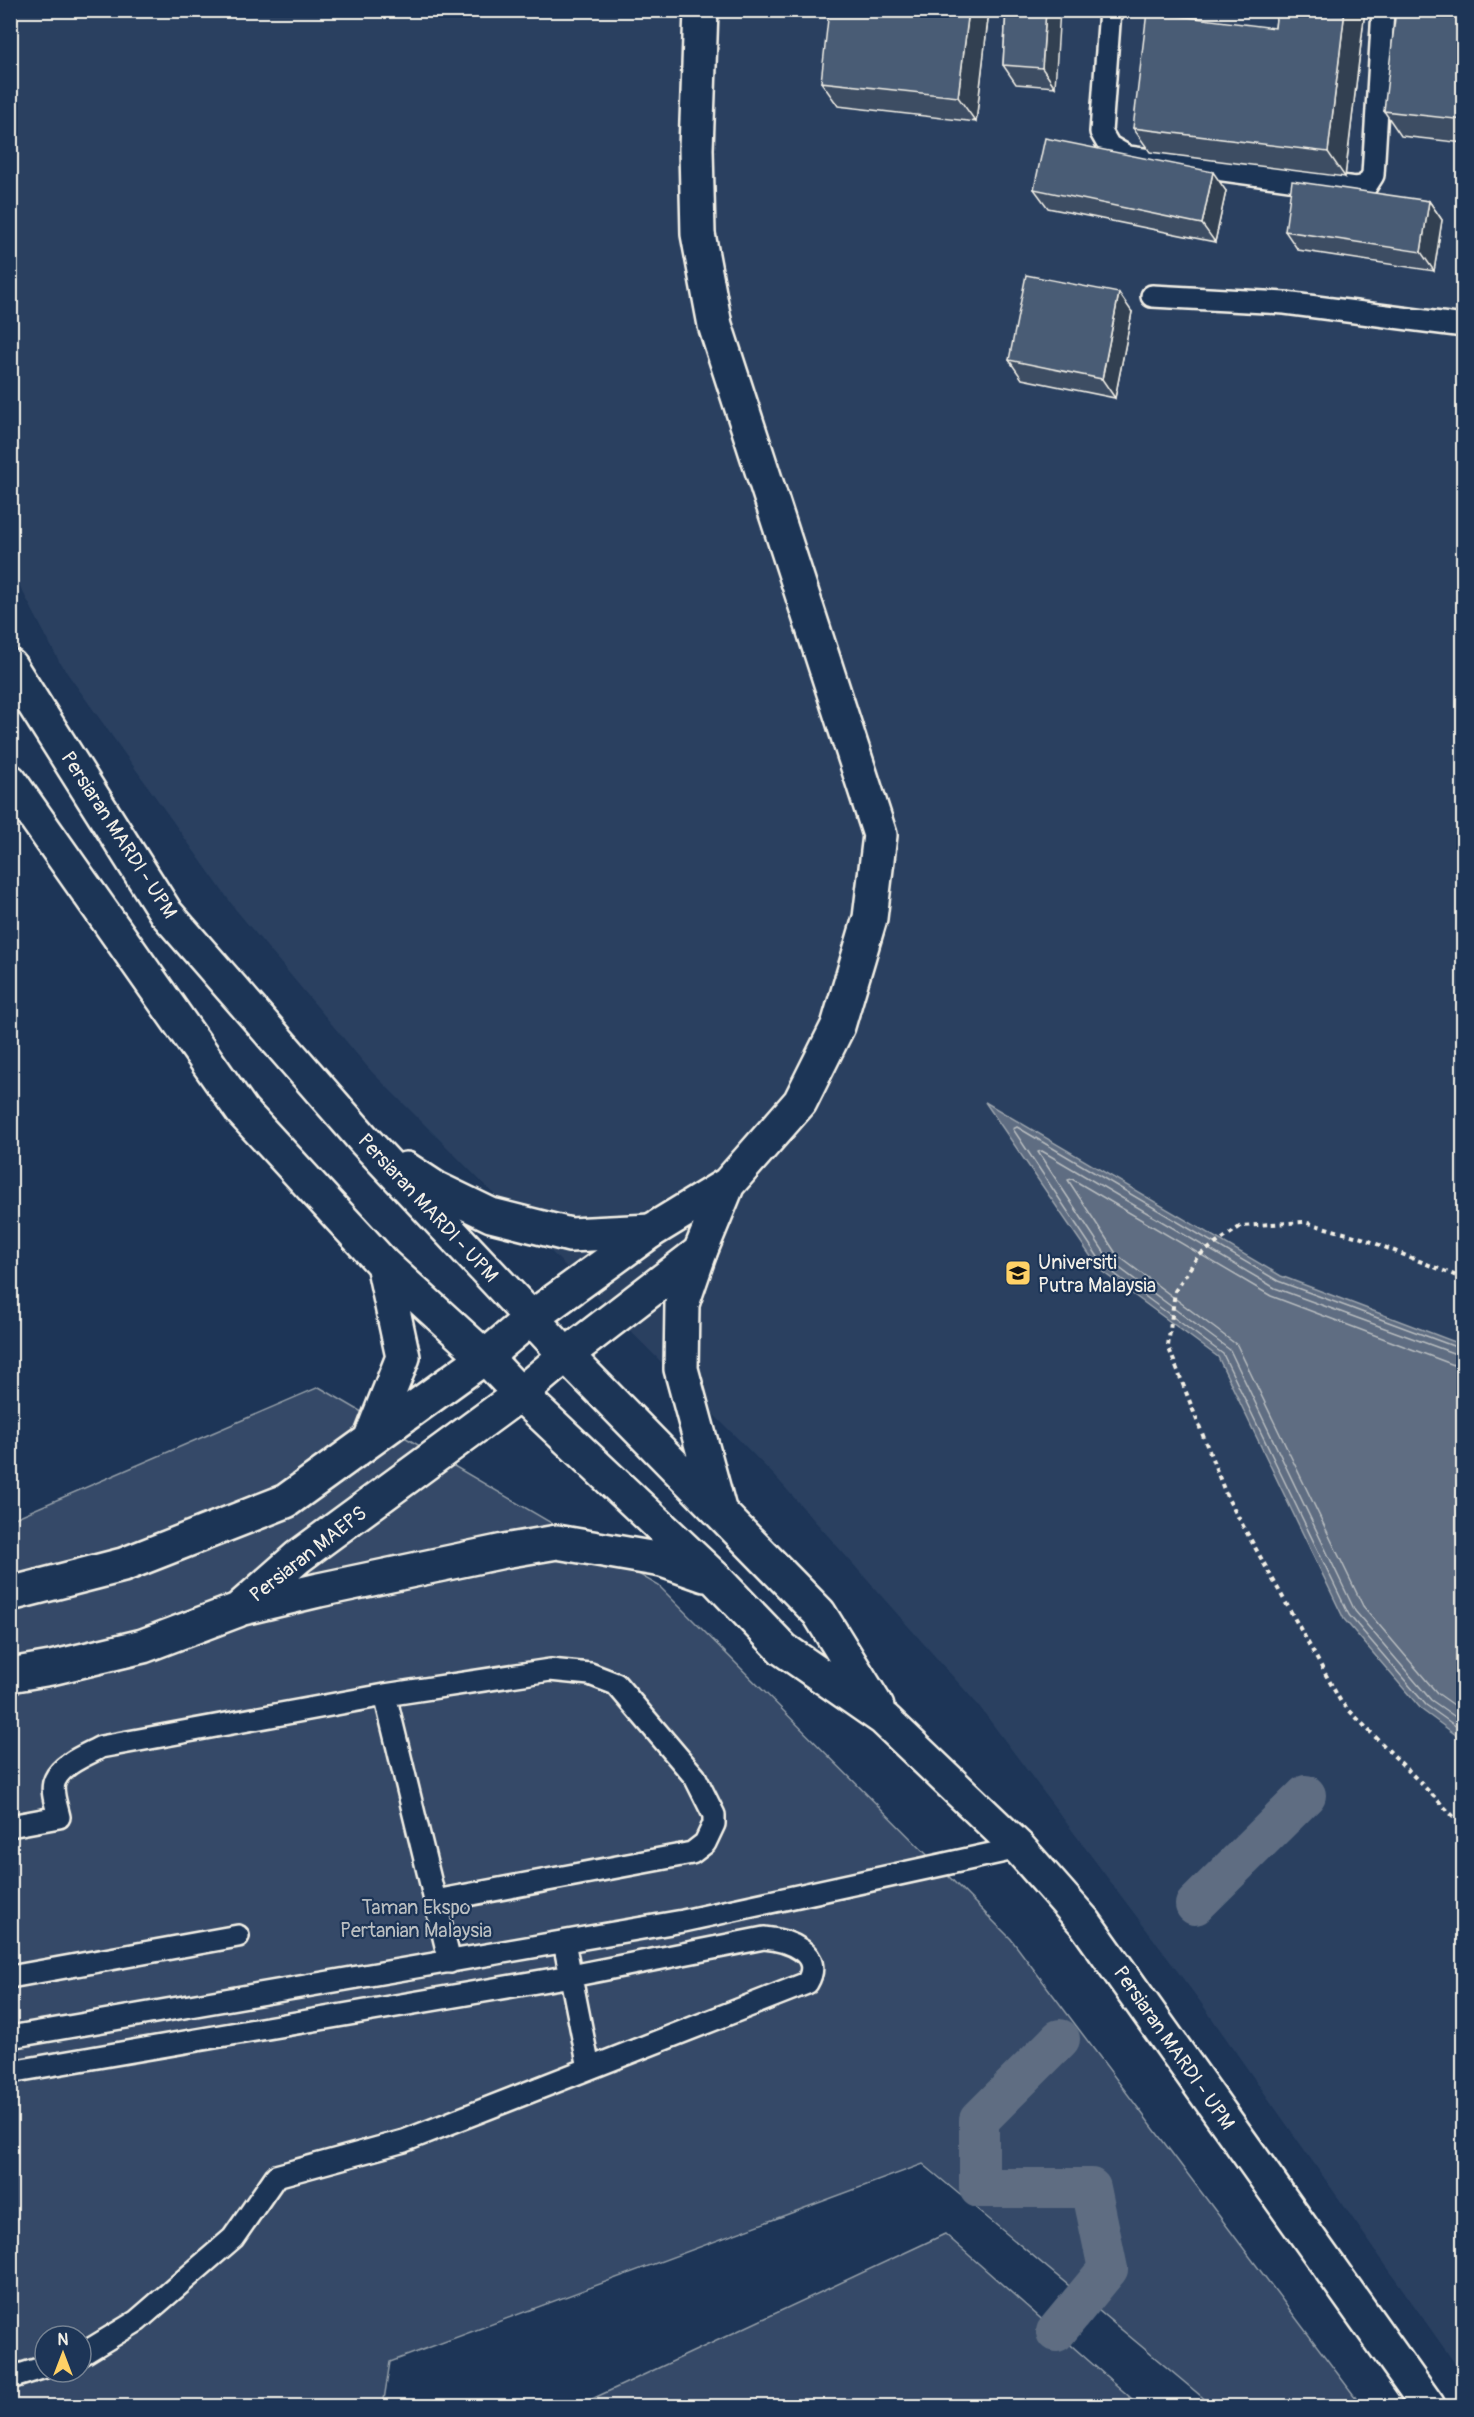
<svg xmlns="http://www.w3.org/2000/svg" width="1474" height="2417" font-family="Pangolin,sans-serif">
	<rect width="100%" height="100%" fill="#1d3557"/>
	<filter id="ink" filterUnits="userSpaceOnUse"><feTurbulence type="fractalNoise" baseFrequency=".0167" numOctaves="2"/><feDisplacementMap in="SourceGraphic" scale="12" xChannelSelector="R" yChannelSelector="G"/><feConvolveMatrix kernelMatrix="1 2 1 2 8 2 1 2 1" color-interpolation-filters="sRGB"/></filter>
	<g filter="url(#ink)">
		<path fill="#2a4060" d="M10 11H1463V2375L1199 2000 979 1706 774 1475 371 1071 236 910 60 663 11 569Z"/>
		<path fill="#354a67" stroke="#949ea8" stroke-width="1.5" fill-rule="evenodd" d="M319 1387 659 1586 1011 1939 1362 2406H1213L923 2164 390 2362 383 2406H11L10 1520ZM45 2336H81V2372H45Z
			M945 2234 1140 2406H577Z"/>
		<path fill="#5e6d82" stroke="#9aa2ab" stroke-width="1.5" d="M985 1102 1281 1276 1463 1345V1740L1422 1710 1344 1619 1218 1357 1100 1270Z"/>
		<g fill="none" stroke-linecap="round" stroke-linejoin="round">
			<path stroke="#b8bcbf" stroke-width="1.5" d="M1464 1350 1278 1281 1017 1127 1013 1129 1104 1266 1223 1354 1349 1615 1426 1705 1464 1732
				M1464 1357 1275 1288 1042 1151 1038 1152 1110 1261 1230 1350 1355 1611 1431 1700 1464 1723
				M1464 1366 1454 1365 1271 1296 1072 1179 1068 1180 1117 1255 1237 1345 1363 1606 1437 1693 1464 1712"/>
			<path stroke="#5e6d82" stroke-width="40" d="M1195 1905 1306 1795
				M1056 2332 1108 2269 1091 2188H979V2120L1060 2039"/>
			<defs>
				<path id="lane" d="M1110 10 1101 132 1109 146 1128 157 1355 188 1366 186 1373 175 1383 10
					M1152 296 1285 303 1464 326
					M385 1695 450 1962
					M10 1826 59 1817C57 1807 50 1790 55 1780 62 1764 86 1755 101 1747L385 1695 550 1670 590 1674 616 1684 695 1777 714 1815V1824L705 1843 692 1853 435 1901
					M564 1942 589 2068
					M10 1977 238 1936
					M10 2037 683 1921 1019 1848
					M10 2072 571 1976 764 1938C788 1940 825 1953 807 1983L404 2141 276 2176 233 2238 137 2321 81 2355
					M10 2378 45 2367"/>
				<path id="street" d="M531 1318 651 1231 728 1184 800 1102 838 1026 870 918 880 835 715 325 698 234 696 149 701 10
					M566 1355 700 1252 728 1184"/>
				<path id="secondary" d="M10 666 166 913 365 1141 566 1355 819 1613 877 1707
					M10 781 242 1111 383 1264 485 1357 520 1394 715 1578 783 1649 884 1719 1019 1848 1085 1923 1428 2406
					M406 1169 435 1188 491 1215 570 1235 651 1231
					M700 1252 682 1304 681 1369 719 1509
					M370 1440 403 1357 383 1264
					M10 1594 123 1565 286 1501 485 1357 531 1318
					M243 1608 319 1590 504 1551 557 1542 662 1560 705 1575
					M10 1675 51 1668 143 1646 238 1610 298 1557 520 1394 566 1355"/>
			</defs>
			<use href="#lane" stroke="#f4f1e8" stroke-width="26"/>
			<use href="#street" stroke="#f4f1e8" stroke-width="38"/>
			<use href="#secondary" stroke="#f4f1e8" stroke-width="38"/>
			<path stroke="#f4f1e8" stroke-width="4" stroke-dasharray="4.5 4.5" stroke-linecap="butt" d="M1464 1279 1362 1238 1304 1222 1241 1226 1198 1256 1175 1291 1168 1346 1227 1497 1341 1702 1455 1818 1464 1822"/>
			<use href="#lane" stroke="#1d3557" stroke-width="21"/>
			<use href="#street" stroke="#1d3557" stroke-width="33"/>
			<use href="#secondary" stroke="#1d3557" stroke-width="33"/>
		</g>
		<path fill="#3e4e64" stroke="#f4f1e8" stroke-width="1.5" d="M989 10 976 122 838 106 821 82 897 12Z
			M1006 10 1055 87 1016 84 1003 65Z
			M1277 10H1365L1345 177 1150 152 1133 128 1275 28Z
			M1464 10V143L1401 136 1384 111Z
			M1034 189 1226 191 1215 242 1048 208Z
			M1429 201 1442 220 1434 271 1298 250 1285 231Z
			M1132 312 1115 398 1022 379 1009 360Z"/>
		<path fill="#324051" stroke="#f4f1e8" stroke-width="1.5" d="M969 10H989L976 122 958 97Z
			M1046 10H1060L1055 87 1042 68Z
			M1345 10H1365L1345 177 1328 152Z
			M1213 172 1226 191 1215 242 1202 224Z
			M1429 201 1442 220 1434 271 1421 252Z
			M1119 293 1132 312 1115 398 1102 379Z"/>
		<path fill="#485b74" stroke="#f4f1e8" stroke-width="1.5" d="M829 10H887L897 12 898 10H969L958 97 821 82Z
			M1006 10H1046L1042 68 1003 65Z
			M1277 10H1345L1328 152 1133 128 1147 12 1275 28Z
			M1396 10H1464V120L1384 111Z
			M1045 138 1213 172 1202 224 1034 189Z
			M1292 181 1429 201 1421 252 1285 231Z
			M1026 275 1119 293 1102 379 1009 360Z"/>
	</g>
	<defs>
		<symbol id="university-square" viewBox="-11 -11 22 22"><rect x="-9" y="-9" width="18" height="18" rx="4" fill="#ffd166" stroke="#1d3557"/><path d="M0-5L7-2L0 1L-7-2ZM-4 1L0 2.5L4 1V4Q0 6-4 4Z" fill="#111"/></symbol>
	</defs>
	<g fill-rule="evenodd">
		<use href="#university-square" x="1003" y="1258" width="30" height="30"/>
	</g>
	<g text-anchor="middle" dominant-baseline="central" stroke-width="4.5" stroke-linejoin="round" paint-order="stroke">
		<g font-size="20" fill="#f4f1e8" stroke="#1d3557">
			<text transform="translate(119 835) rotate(57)">Persiaran MARDI - UPM</text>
			<text transform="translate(428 1208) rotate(47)">Persiaran MARDI - UPM</text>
			<text transform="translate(308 1554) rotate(-38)">Persiaran MAEPS</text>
			<text transform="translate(1174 2048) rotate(55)">Persiaran MARDI - UPM</text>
		</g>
		<g font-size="20" fill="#f4f1e8" stroke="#1d3557" text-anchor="start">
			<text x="1038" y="1262">Universiti<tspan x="1038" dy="23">Putra Malaysia</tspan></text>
		</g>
		<g font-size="20" fill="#bbbfc1" stroke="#1d3557">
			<text x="416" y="1907">Taman Ekspo<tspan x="416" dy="23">Pertanian Malaysia</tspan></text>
		</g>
	</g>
	<rect width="1474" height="2417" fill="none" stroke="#1d3557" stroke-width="36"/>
	<rect x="18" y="18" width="1438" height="2381" fill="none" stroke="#f4f1e8" stroke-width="2" filter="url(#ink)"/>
	<g transform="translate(63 2354)"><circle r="28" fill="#1d3557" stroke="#738091" stroke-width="1.5"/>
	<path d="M0-4.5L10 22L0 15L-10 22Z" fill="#ffd166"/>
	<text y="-9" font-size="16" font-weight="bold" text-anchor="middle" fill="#f4f1e8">N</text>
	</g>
</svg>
